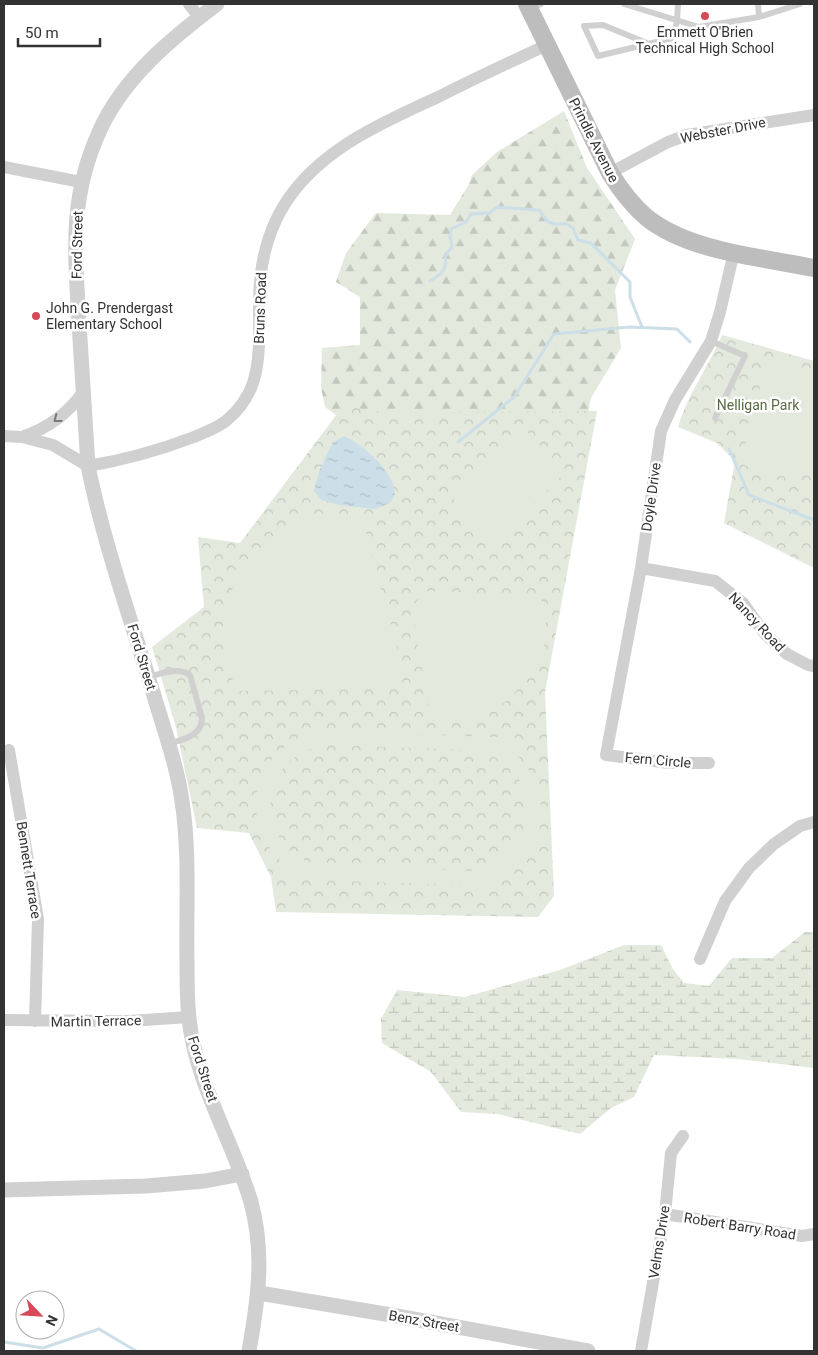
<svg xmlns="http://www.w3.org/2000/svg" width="818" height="1355" font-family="Roboto,sans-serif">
	<defs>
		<pattern id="forest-firs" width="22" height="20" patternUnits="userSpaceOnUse" patternTransform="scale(1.25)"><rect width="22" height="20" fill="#e3e9dd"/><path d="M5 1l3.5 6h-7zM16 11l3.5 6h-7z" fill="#c3c8be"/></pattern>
		<pattern id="wetland-marsh" width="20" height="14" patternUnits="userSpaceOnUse" patternTransform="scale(1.25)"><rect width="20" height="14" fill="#e3e9dd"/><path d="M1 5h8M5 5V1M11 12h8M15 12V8" fill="none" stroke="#c3c8be"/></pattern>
		<pattern id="park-crowns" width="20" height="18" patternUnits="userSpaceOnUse" patternTransform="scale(1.25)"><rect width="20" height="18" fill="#e3e9dd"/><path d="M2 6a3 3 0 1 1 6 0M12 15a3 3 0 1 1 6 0" fill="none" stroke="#c3c8be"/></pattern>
		<pattern id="water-ripples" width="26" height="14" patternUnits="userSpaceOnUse" patternTransform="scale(1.25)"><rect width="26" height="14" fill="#ccdee7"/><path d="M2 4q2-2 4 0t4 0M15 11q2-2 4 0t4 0" fill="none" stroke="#b0bfc7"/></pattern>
	</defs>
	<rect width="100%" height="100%" fill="#fff"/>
	<path fill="url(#forest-firs)" d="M564 111 587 168 635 239 615 290 621 348 591 398 579 457 354 428 325 407 321 387 322 348 360 345V297L336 282 346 253 376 213 450 215 469 184 472 175 497 152Z"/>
	<path fill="url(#wetland-marsh)" d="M805 932H814V1068L738 1059 654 1055 634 1097 611 1108 580 1134 498 1114 461 1112 431 1072 382 1043 381 1019 397 990 465 997 560 970 624 945H661L673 969 684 983 709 986 732 958H772Z"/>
	<path fill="url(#park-crowns)" d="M722 335 814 361V568L724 523 735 461 717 443 678 427C687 395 709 366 722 335Z
		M343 406 388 413 597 411 545 692 554 896 538 917 276 912 271 877 249 833 197 828 176 727 152 647 204 607 198 537 240 543Z"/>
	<path fill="#e3e9dd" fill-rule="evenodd" d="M780 362 814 373V471C790 482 763 474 741 463L764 371Z
		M521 432 529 433 562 470 561 477 497 540 488 539 454 503 455 495Z
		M361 515 402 666 387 689 236 691 222 644 228 598 246 562 278 531 312 517Z
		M428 591 540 595 546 622 544 647 531 671 511 698 489 712 462 722 430 720 412 606Z
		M304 730 517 738 515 752H514C557 793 549 858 492 881L491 886 282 879V865L284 864C240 825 249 760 303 736ZM330 745 469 750C544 757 548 855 475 871L330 866C250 860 251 751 330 745Z"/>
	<path fill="url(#water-ripples)" d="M344 436C362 444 394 471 395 493 395 496 392 500 390 503L375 509 339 505 321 500 314 490 319 472 332 443Z"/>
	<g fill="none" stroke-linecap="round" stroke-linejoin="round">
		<path stroke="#ccdee7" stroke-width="3" d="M430 281C440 275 448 270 445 257L452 246 450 236 451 229 466 222 471 214 490 213 497 207 539 210 547 221 554 224H567L573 228 578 240 591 243 630 282V297L642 327
			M458 442 514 397 554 334 629 327 677 329 690 342
			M729 449 749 495 814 520
			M4 1342 43 1348 99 1329 136 1351"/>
		<path stroke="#d0d0d0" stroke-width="6" d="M624 4 699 27 759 17 800 4
			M758 4 759 17
			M531 8 541 4
			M649 44 603 25 584 26 598 56 673 38 677 21 678 4
			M711 341 745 356 715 418
			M149 677C162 673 179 667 190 675L202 718C202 736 183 739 169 744"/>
		<path stroke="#d0d0d0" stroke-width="12" d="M189 4 199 17
			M4 167 81 182
			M610 173 668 142 687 135 814 115
			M4 436 22 437 53 445 88 466C124 460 160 450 194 437 205 432 218 428 227 420 239 410 248 397 253 383 261 358 259 330 259 304 259 263 268 224 294 191 330 145 386 121 438 97 474 79 510 62 547 45
			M22 437C48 428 68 414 83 392
			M641 568 715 581 743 603 765 634 787 654 808 665 814 666
			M9 750 38 919 35 1021
			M709 763H669L606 755 641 568 661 431 675 400 711 341 720 312 734 252
			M700 959 725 901 749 868 774 844 800 826 814 822
			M4 1020 129 1021 189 1017
			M665 1214 802 1236 814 1234
			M641 1351 665 1214 671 1153 683 1136"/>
		<path stroke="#d0d0d0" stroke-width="15" d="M217 4C172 38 124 77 100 130 69 197 75 251 79 323 82 370 85 418 88 466 104 545 132 622 155 699 165 732 177 766 182 801 190 853 186 908 187 961 187 988 187 1016 193 1043 205 1098 235 1148 251 1202 265 1254 258 1300 249 1351
			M4 1190 146 1186 205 1181 242 1174
			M259 1293 397 1316 588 1351"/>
		<path stroke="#bdbdbd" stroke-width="18" d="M527 4 610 173C620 189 631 204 646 217 689 252 761 257 814 268"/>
	</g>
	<defs><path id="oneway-chevron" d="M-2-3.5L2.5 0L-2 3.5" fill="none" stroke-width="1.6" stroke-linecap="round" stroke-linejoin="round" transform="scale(1.25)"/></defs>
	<use stroke="#7a7a7a" href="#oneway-chevron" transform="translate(57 419) rotate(143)"/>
	<g fill="#d64958" stroke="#fff" stroke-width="2">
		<circle cx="705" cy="16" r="5"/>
		<circle cx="36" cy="316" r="5"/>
	</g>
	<g text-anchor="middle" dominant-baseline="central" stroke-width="5" stroke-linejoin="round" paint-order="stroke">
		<g font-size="14" fill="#333" stroke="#fff">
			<text x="705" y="32">Emmett O'Brien<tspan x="705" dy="16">Technical High School</tspan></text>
			<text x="46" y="308" text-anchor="start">John G. Prendergast<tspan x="46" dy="16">Elementary School</tspan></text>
		</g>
		<g font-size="14" fill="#333" stroke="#fff">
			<text transform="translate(723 130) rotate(-11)">Webster Drive</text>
			<text transform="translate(594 140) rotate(63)">Prindle Avenue</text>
			<text transform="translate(77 245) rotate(-89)">Ford Street</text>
			<text transform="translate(260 308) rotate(-88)">Bruns Road</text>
			<text transform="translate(651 497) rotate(-82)">Doyle Drive</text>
			<text transform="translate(757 622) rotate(47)">Nancy Road</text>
			<text transform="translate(142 657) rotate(73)">Ford Street</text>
			<text transform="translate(658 760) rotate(5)">Fern Circle</text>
			<text transform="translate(29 870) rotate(81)">Bennett Terrace</text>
			<text transform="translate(96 1021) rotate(-1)">Martin Terrace</text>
			<text transform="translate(203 1069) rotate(72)">Ford Street</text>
			<text transform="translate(740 1226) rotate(9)">Robert Barry Road</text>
			<text transform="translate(659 1242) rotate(-81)">Velms Drive</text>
			<text transform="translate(424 1321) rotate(10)">Benz Street</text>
		</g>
		<g font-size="14" fill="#586b44" stroke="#fff">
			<text x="758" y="405">Nelligan Park</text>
		</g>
	</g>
	<rect width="818" height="1355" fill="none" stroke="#333333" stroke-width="10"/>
	<g transform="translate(40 1315) rotate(115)"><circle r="24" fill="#ffffff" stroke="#adadad"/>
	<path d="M0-4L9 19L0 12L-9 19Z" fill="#d64958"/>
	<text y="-8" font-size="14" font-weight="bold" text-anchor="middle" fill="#333333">N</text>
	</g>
	<path d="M18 38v8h82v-8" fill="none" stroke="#333333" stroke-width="2.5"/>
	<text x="25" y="38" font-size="15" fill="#333333" stroke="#ffffff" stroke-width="4" paint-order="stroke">50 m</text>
</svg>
